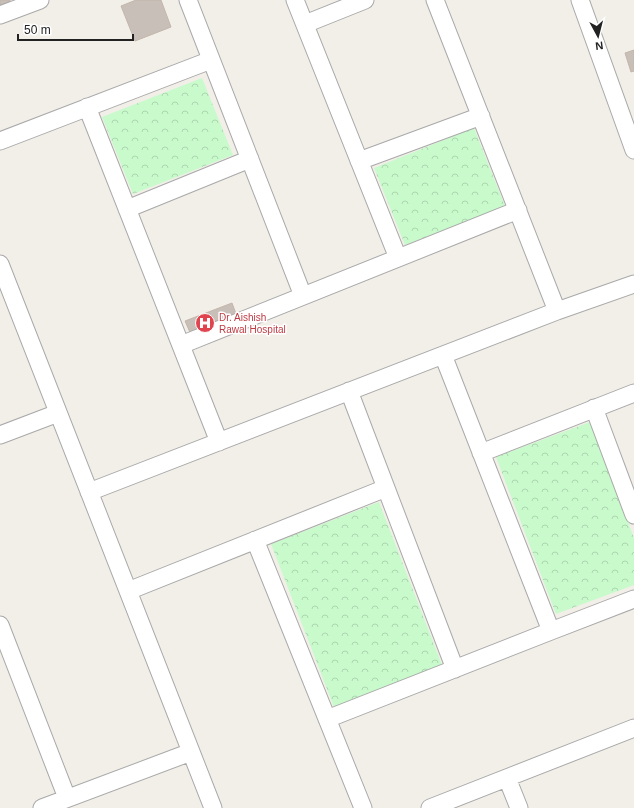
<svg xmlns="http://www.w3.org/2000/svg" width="634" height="808" font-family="Helvetica,sans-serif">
	<defs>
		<pattern id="park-crowns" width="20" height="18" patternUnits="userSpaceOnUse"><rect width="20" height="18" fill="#c8facc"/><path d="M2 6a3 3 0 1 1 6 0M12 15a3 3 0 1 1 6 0" fill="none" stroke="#acd6af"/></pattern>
	</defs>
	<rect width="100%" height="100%" fill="#f2efe9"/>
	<path fill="url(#park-crowns)" d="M202 78 233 155 133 194 102 117Z
		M474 128 505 206 405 245 374 168Z
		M590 422 634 538V585L556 614 496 457Z
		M379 502 442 665 334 707 271 544Z"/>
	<path fill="#c7bfb8" stroke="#c4b6ab" d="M0 0H10V1L0 5Z
		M136 0H161L171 27 135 41 121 6Z
		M634 50V71L631 72 625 53Z
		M232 303 238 319 192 337 185 321Z"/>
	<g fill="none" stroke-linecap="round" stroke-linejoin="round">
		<defs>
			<path id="minor" d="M188 0 303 296
				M295 0 398 258
				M435 0 557 311
				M580 0 634 150
				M0 15 40 0
				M305 24 365 0
				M87 107 219 442
				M0 141 211 60
				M359 161 481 116
				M127 209 250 159
				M0 264 213 808
				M181 345 518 210
				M443 355 551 631
				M349 391 455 669
				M594 408 634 515
				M0 435 58 413
				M481 453 634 393
				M89 492 557 311 634 284
				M255 540 363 808
				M128 591 386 488
				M0 625 67 798
				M327 719 551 631 634 599
				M507 778 519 808
				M42 808 191 752
				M430 808 634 728"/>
		</defs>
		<use href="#minor" stroke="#a9a9a9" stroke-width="19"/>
		<use href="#minor" stroke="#fff" stroke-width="17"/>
	</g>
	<defs>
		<symbol id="hospital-disc" viewBox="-11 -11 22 22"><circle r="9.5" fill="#e0444e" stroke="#fff"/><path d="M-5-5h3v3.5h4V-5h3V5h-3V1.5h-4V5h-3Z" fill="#fff"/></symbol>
	</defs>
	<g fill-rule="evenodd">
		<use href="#hospital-disc" x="194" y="312" width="22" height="22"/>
	</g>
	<g text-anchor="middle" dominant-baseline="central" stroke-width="3" stroke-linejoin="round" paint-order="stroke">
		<g font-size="10" fill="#be3a42" stroke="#fff" text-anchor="start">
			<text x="219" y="317">Dr. Aishish<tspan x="219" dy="12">Rawal Hospital</tspan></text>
		</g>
	</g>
	<g transform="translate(598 36) rotate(173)" stroke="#ffffff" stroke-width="3" paint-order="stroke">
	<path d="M0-3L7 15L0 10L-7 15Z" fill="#222222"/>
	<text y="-6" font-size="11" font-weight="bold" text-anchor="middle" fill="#222222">N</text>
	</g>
	<path d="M18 34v6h115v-6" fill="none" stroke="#222222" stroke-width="2"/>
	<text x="24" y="34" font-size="12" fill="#222222" stroke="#ffffff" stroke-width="3" paint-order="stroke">50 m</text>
</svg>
